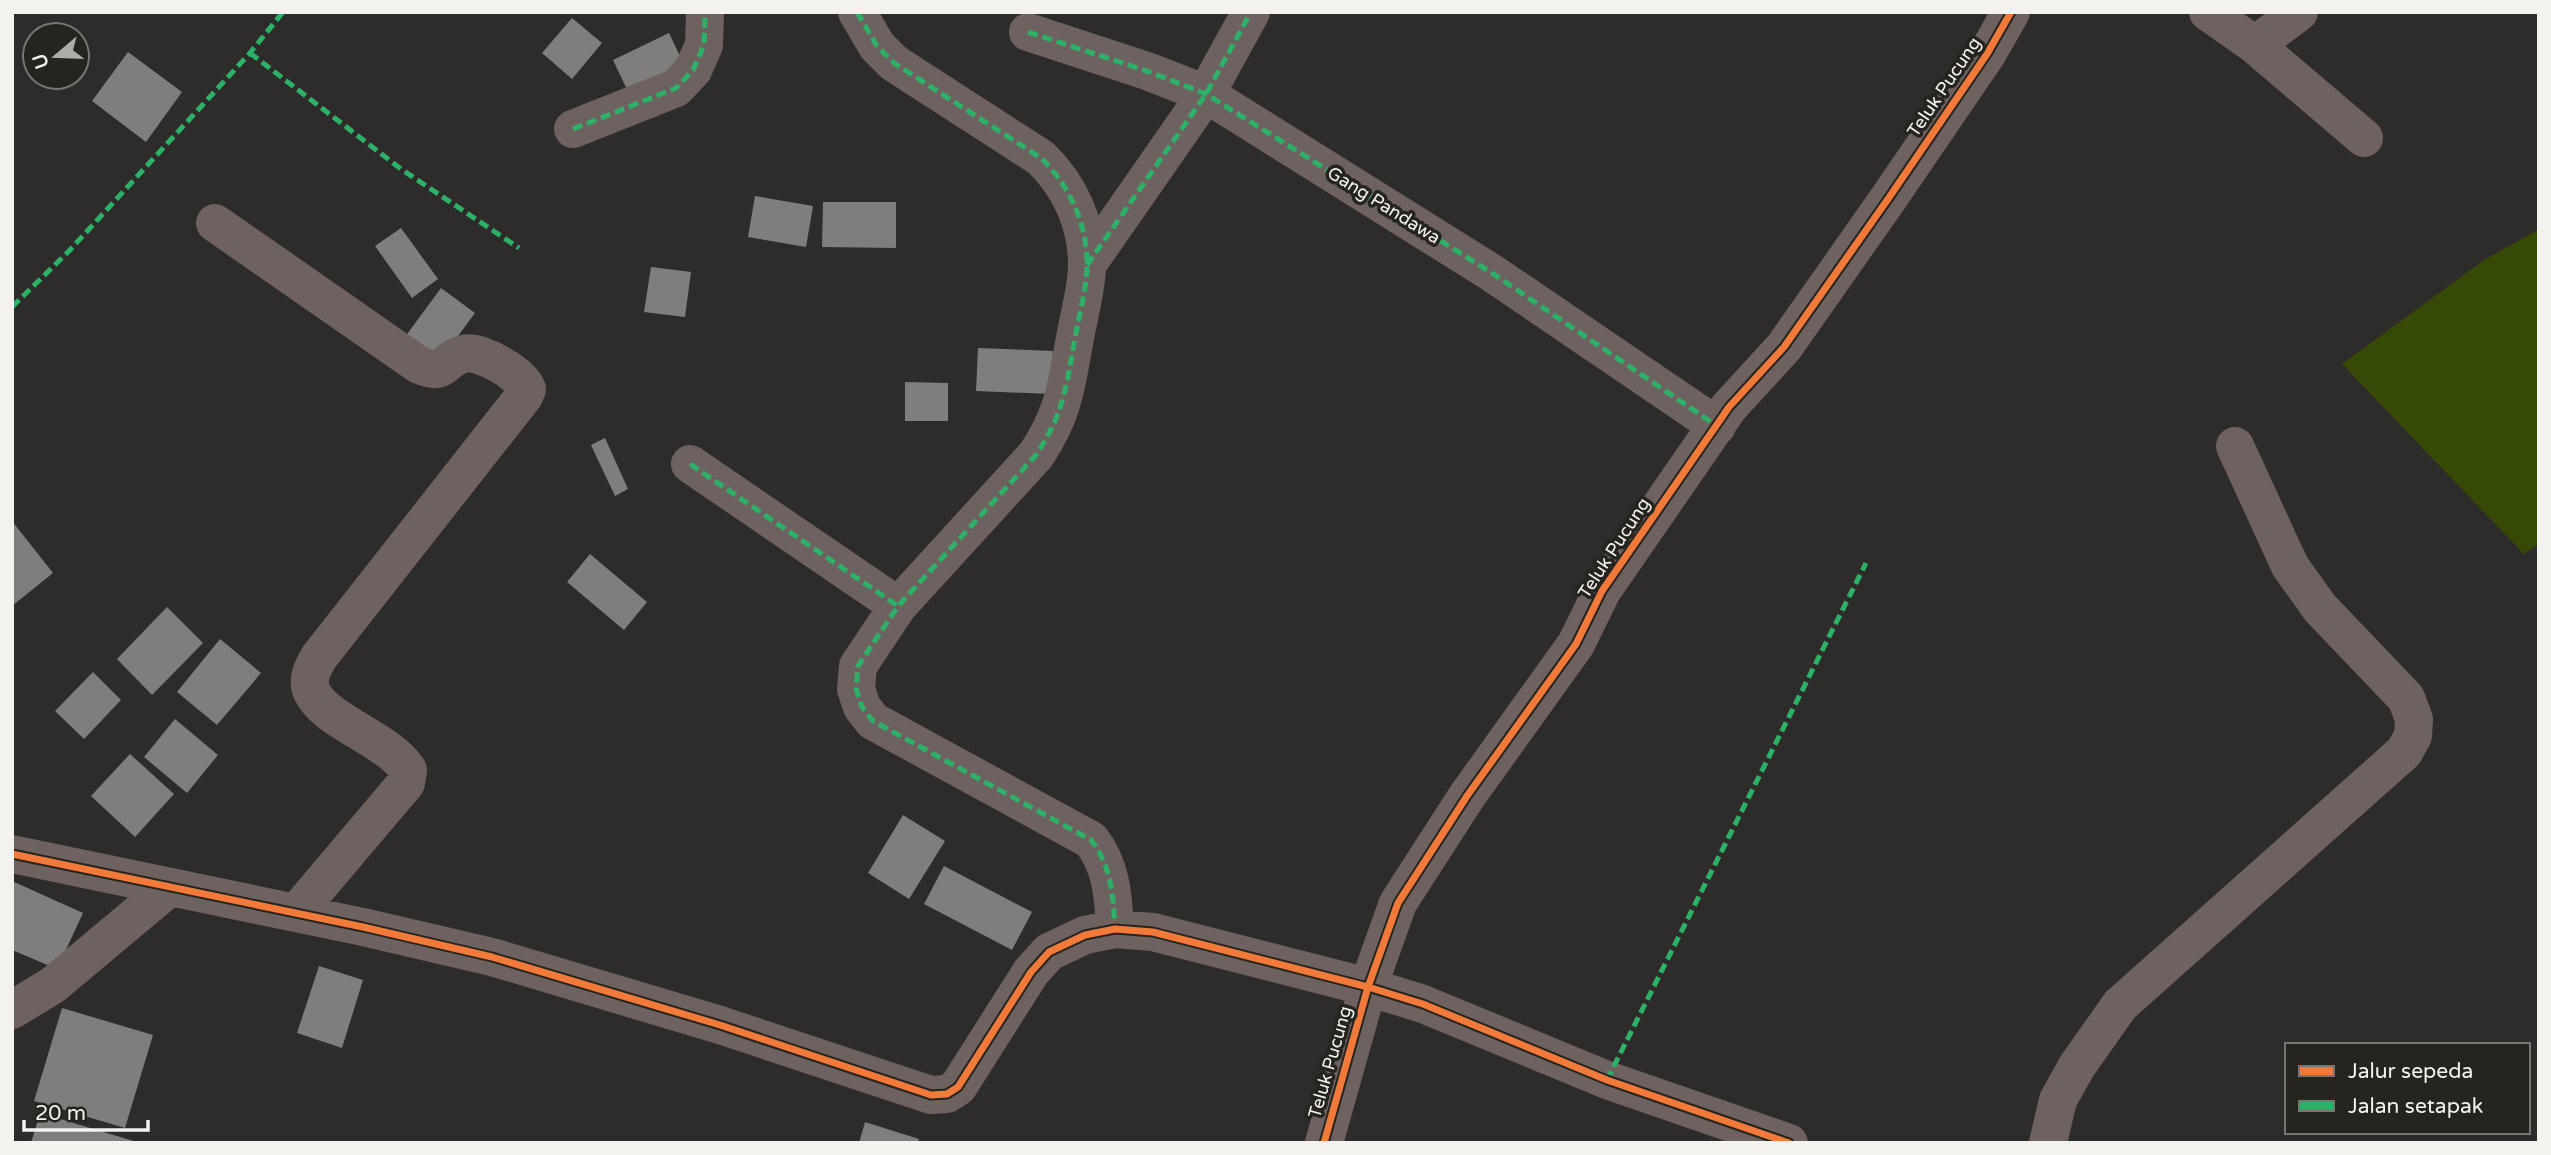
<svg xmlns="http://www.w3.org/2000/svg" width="2551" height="1155" font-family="'Varela Round',sans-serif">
	<rect width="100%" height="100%" fill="#2e2c2a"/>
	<path fill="#374907" d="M2539 229V544L2524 554 2342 364 2484 260Z"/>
	<path fill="#7f7e7c" d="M572 18 602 43 572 79 542 53Z
		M669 33 687 71 631 98 613 60Z
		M128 52 182 92 146 142 92 101Z
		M755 196 813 206 806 247 748 237Z
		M823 202H896V248L822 247Z
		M401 228 438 279 412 298 375 246Z
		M651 267 691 272 685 317 644 312Z
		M441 288 475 313 435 367 402 341Z
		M978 348 1053 351 1051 394 976 391Z
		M905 382 948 383V421H905Z
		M605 438 628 489 615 496 591 445Z
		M12 521 53 573 12 606Z
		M590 554 647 602 624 630 567 582Z
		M167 607 203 643 152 695 117 659Z
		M220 639 261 673 217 725 177 692Z
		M93 672 121 700 84 739 55 711Z
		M175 719 218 755 187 793 144 757Z
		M130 754 174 794 135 837 91 796Z
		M903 815 945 841 909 899 868 873Z
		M944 866 1032 912 1012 950 924 904Z
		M12 881 83 913 57 969 12 950Z
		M319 966 363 980 342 1048 297 1033Z
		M62 1008 153 1035 125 1128 34 1101Z
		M40 1113 137 1142V1143H31Z
		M865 1122 919 1139 918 1143H859Z"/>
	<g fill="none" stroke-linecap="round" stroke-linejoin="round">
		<path stroke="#6e6260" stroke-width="38" d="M857 12 877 46 894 63 1041 158C1069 185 1087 223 1087 264 1087 288 1079 315 1075 338 1066 387 1064 413 1036 455L898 606 858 666 856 689 862 707 873 721 1091 840C1112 867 1113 896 1115 929
			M2208 12 2255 45 2364 138
			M1028 32 1147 71 1206 94 1492 273 1717 426
			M2255 45 2299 12
			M573 129 676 88 693 70 704 45 705 12
			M215 223 419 365C448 377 441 360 463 354 479 349 522 374 527 389L524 396 319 657C313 667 306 680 312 692 326 722 387 738 408 770L406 783 296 913
			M1087 265 1206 94 1251 12
			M690 464 898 606
			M12 854 363 927 492 957 720 1025 931 1095 947 1094 958 1087 1031 972 1049 952 1085 935 1115 929 1153 932 1368 987 1423 1004 1607 1080 1789 1143
			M12 1010 53 985 170 887
			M1324 1143 1368 987 1398 903 1467 796 1576 644 1602 591 1729 407 1784 347 1888 199 1987 54 2011 12
			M2048 1143 2058 1100 2077 1066 2120 1005 2404 752 2413 736 2414 719 2406 698 2320 608 2290 566 2235 446"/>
		<path stroke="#2db169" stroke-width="5" stroke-dasharray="10 5" stroke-linecap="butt" d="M857 12 877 46 894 63 1041 158C1069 185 1087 223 1087 264 1087 288 1079 315 1075 338 1066 387 1064 413 1036 455L898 606 858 666 856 689 862 707 873 721 1091 840C1112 867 1113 896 1115 929
			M1028 32 1147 71 1206 94 1492 273 1717 426
			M250 53 401 169 519 248
			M573 129 676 88 693 70 704 45 705 12
			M1087 265 1206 94 1251 12
			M12 307 69 251 250 53 283 12
			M690 464 898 606
			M1607 1080 1866 563"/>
		<defs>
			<path id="cycleway" d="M12 854 363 927 492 957 720 1025 931 1095 947 1094 958 1087 1031 972 1049 952 1085 935 1115 929 1153 932 1368 987 1423 1004 1607 1080 1789 1143
				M1324 1143 1368 987 1398 903 1467 796 1576 644 1602 591 1729 407 1784 347 1888 199 1987 54 2011 12"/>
		</defs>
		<use href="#cycleway" stroke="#25241f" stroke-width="11"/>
		<use href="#cycleway" stroke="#f17a3a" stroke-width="7"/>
	</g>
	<g text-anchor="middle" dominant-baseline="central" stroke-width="7" stroke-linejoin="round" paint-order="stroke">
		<g font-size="18" fill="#f4f2ef" stroke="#25241f">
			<text transform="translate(1944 87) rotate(-56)">Teluk Pucung</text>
			<text transform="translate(1384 205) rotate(32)">Gang Pandawa</text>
			<text transform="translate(1614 548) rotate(-57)">Teluk Pucung</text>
			<text transform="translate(1330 1062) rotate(-74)">Teluk Pucung</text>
		</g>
	</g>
	<rect width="2551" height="1155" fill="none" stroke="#f4f2ef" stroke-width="28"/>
	<rect x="2285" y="1043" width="245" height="91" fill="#25241f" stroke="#787672" stroke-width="2"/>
	<rect x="2299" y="1066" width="35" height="10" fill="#f17a3a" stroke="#787672" stroke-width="2"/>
	<text x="2348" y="1078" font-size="21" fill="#f4f2ef">Jalur sepeda</text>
	<rect x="2299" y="1101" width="35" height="10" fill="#2db169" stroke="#787672" stroke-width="2"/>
	<text x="2348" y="1113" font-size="21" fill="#f4f2ef">Jalan setapak</text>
	<g transform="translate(56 56) rotate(251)"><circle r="33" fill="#25241f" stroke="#787672" stroke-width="2"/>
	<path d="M0-5L12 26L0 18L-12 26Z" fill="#afadaa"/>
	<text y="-10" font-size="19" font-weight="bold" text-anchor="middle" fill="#f4f2ef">U</text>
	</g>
	<path d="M24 1120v10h124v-10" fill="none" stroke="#f4f2ef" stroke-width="3.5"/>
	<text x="35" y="1120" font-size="21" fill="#f4f2ef" stroke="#25241f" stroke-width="5" paint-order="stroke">20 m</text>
</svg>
